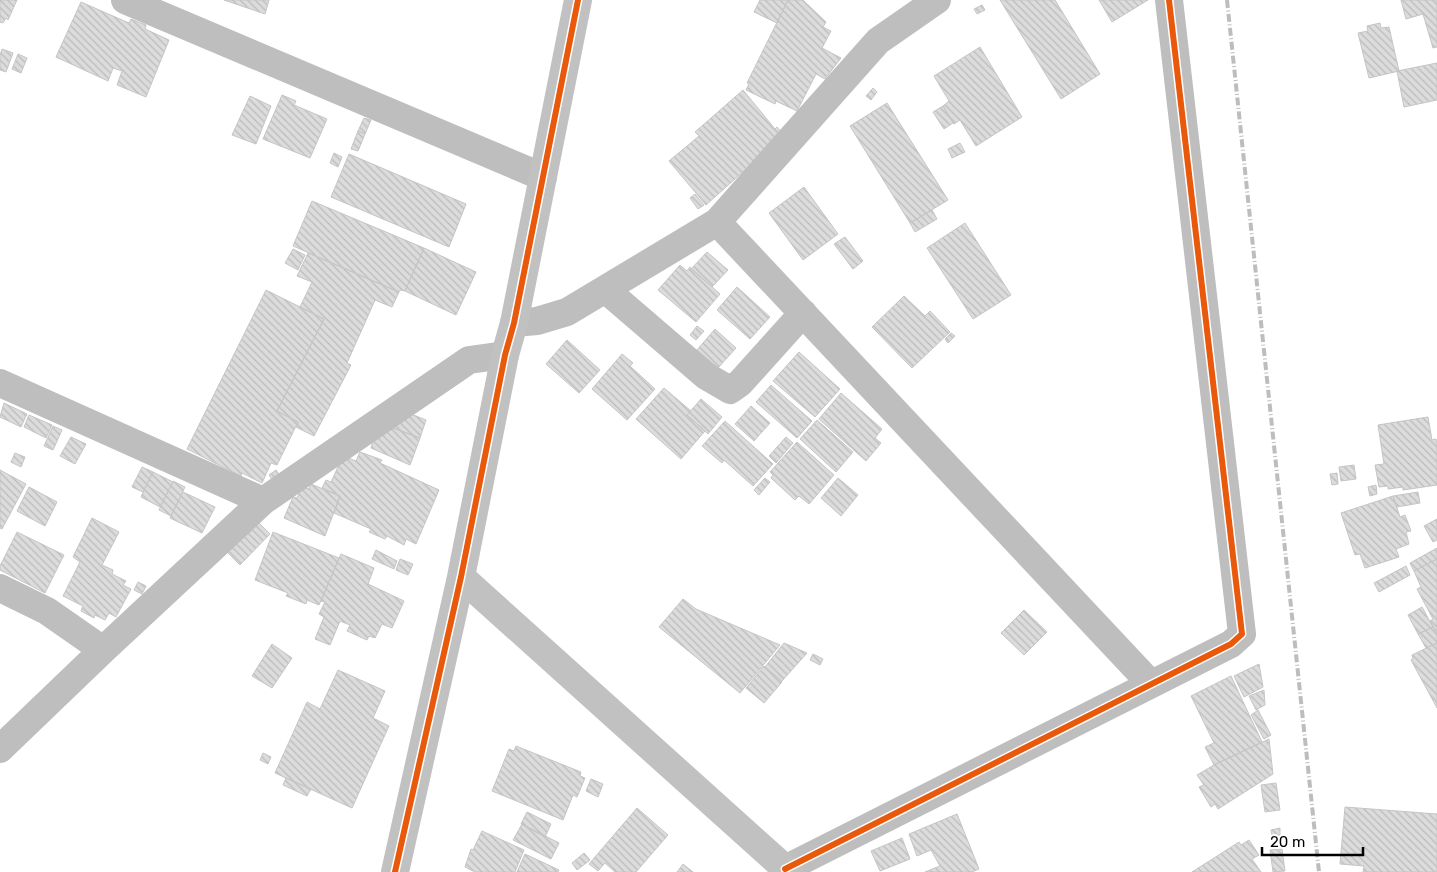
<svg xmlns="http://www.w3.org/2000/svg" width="1437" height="872" font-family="Rubik,sans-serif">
	<defs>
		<pattern id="building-back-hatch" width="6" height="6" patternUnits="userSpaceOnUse" patternTransform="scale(1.25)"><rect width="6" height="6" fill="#dcdcdc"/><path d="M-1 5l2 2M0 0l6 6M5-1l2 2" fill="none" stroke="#bbb"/></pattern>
	</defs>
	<rect width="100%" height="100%" fill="#fff"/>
	<path fill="url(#building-back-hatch)" stroke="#c5c5c5" d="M0 0H17L8 20 6 18 3 23 0 22Z
		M224 0H269L265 14Z
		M760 0H788L777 23 754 12Z
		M788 0H803L826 22 823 27 831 31 822 48 841 58 825 79 816 74 797 111 776 101 775 104 746 90 749 84 747 83Z
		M1000 0H1055L1100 74 1061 99Z
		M1099 0H1148L1112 22Z
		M1401 0H1437V47L1433 48 1423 14 1406 19Z
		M81 2 129 23 131 19 146 25 145 29 169 40 146 97 117 85 122 71 113 68 108 81 56 57Z
		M982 5 985 10 977 14 974 9Z
		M1380 23 1381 28 1389 27 1399 71 1369 78 1358 33 1368 31 1367 26Z
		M980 47 1022 117 976 146 960 120 954 124 943 106 949 101 934 76Z
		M2 49 13 53 6 72 0 70V55Z
		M18 54 27 58 21 73 12 69Z
		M1437 63V100L1404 107 1397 71Z
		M873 88 877 92 871 100 866 96Z
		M743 90 775 129 777 127 784 135 706 205 669 161 699 136 695 132Z
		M282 95 296 101 294 105 327 119 310 158 263 139Z
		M250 96 271 106 256 144 232 135Z
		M887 103 948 200 910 223 850 126Z
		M943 106 953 123 944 129 933 112Z
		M364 118 371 120 365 134 358 131Z
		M358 131 365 134 358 151 351 149Z
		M960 143 965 152 952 158 948 149Z
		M334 153 342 157 338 167 330 163Z
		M349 154 466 204 449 247 331 197Z
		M804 187 838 234 803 260 769 213Z
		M695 194 704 205 698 209 690 198Z
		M312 201 424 248 405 291 400 290 399 292 293 246Z
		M932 210 937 219 915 232 910 223Z
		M965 223 1011 295 973 319 927 248Z
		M845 237 863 261 853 269 834 244Z
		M424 248 476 272 456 315 405 291Z
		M293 249 305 255 298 270 285 263Z
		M707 252 728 270 712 287 691 269Z
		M308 253 399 292 392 307 375 300 347 363 351 365 314 436 296 427 298 422 277 411 324 319 300 307 312 282 297 276Z
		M680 265 687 271 690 267 720 294 696 322 658 290Z
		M737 287 770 317 750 339 717 310Z
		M266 290 324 319 277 411 298 422 277 465 271 463 262 483 242 473 241 476 187 449Z
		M904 296 925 316 930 311 950 332 912 368 872 327Z
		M697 326 704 331 696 340 690 335Z
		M715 329 736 348 718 368 697 350Z
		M951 333 955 336 948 343 945 339Z
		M567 340 600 370 579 393 546 364Z
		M799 352 840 389 815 417 773 381Z
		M622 354 633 363 630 366 655 389 627 420 592 389Z
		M771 385 812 421 797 438 756 402Z
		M664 388 691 411 687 415 705 431 681 459 636 419Z
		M841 393 882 429 875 438 881 443 866 461 819 419Z
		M701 399 722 417 708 434 687 415Z
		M4 403 27 414 21 427 0 417Z
		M751 406 770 423 754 441 735 424Z
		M406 412 426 420 420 438 385 425Z
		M29 415 52 425 46 438 24 427Z
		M1428 417 1432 440 1436 439 1437 445V485L1403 490V487L1388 489V486L1379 487 1375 465 1384 464 1378 425Z
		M817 420 853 452 836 472 800 439Z
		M725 421 773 464 753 486 724 460 722 463 702 446Z
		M385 425 420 438 410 465 371 448 375 433Z
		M53 426 62 430 53 450 44 446Z
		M71 437 86 444 75 464 60 456Z
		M786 437 793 443 776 463 769 456Z
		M797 442 834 475 809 504 799 496 795 500 771 478 773 475 770 472Z
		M360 452 382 460 380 463 439 490 416 544 406 539 404 545 387 536 385 539 369 532 371 529 334 513 340 496 322 488 326 480 331 482 343 456 356 461Z
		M15 453 25 457 21 467 11 462Z
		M1354 465 1356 479 1341 481 1339 467Z
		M142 467 153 472 143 492 132 487Z
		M0 470 26 484 2 529 0 528Z
		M276 470 280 476 273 481 269 475Z
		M153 472 173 482 160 507 141 497Z
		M1337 473 1338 484 1332 485 1330 474Z
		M765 478 770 482 759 495 754 490Z
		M838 478 858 495 841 516 821 498Z
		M173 481 185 487 171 516 159 510Z
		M311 484 340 496 325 536 284 518 293 497 297 498 302 487 309 489Z
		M1376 485 1377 494 1370 496 1368 487Z
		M29 487 57 502 45 526 17 511Z
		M183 492 215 507 202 533 170 518Z
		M1418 492 1420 503 1397 507 1393 496Z
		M1393 496 1400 517 1405 515 1411 531 1406 532 1409 544 1396 549 1399 557 1365 568 1360 554 1355 555 1341 513Z
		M92 518 119 532 102 565 113 570 112 574 126 581 123 585 131 589 116 617 109 613 105 620 95 615 94 618 81 611 83 606 63 596 80 562 73 557Z
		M1437 519V540L1433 542 1424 526Z
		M257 521 270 534 240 565 227 552Z
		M17 532 64 555 45 593 0 570V566Z
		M273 532 339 558 319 605 307 600 306 604 286 596 288 593 255 580Z
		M1437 548V559L1414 571 1410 563Z
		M376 550 397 561 394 569 372 559Z
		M341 554 374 568 368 584 404 601 392 628 382 624 375 638 369 636 367 640 347 631 350 625 340 621 330 645 315 639 324 617 319 614 325 602 321 601Z
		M400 559 413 564 408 575 396 570Z
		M1437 559V631L1436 632 1430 621 1433 619 1417 589 1421 587 1414 571Z
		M1406 566 1410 575 1379 592 1374 583Z
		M138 582 146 586 142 594 134 590Z
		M683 599 696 609 780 645 740 693 659 627Z
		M1422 607 1433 627 1418 634 1408 615Z
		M1024 610 1047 632 1024 655 1001 633Z
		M1433 627 1437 631V643L1426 648 1418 634Z
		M784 643 807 653 782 681 765 667Z
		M1437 643V708L1411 660 1413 659 1412 655Z
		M272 644 292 658 272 688 252 676Z
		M813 654 823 659 820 665 810 660Z
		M1259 664 1263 687 1244 697 1234 676Z
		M764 666 782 682 764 703 746 688Z
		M338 670 385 691 373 718 389 726 352 808 275 773 307 702 320 709Z
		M1231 676 1262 742 1214 765 1205 747 1214 743 1191 696Z
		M1264 690 1265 705 1256 710 1249 696Z
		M1258 710 1271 735 1264 739 1251 715Z
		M1269 739 1273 774 1218 809 1215 804 1211 807 1199 787 1204 785 1197 775 1214 765Z
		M516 746 581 772 580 776 585 778 577 797 573 795 563 820 492 791 509 749 514 751Z
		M263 753 271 757 268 764 260 760Z
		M286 778 311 789 307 796 283 785Z
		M591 779 603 784 598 797 586 791Z
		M1276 783 1280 810 1265 812 1261 785Z
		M1345 807 1437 814V872H1363L1364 866 1340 864Z
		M637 808 668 835 636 872H615L605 863 598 871 589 864Z
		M527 812 551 824 545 837 521 824Z
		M957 814 979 869 972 872H925L940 866 931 850 917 856 909 834Z
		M522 824 559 843 551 859 513 840Z
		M1280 828V847L1274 848 1271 830Z
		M482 831 524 850 515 872H475L465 867 471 849 473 850Z
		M902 838 910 859 880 871 871 851Z
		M1249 840 1259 855 1252 859 1261 872H1192L1239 842 1241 845Z
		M1282 849 1285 871 1273 872 1270 850Z
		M584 853 590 860 577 870 572 863Z
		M525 854 559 870 558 872H517Z
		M683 864 693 872H677Z"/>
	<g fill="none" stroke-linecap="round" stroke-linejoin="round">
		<path stroke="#bebebe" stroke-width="28" d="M125 0 543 177
			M717 222 1151 684
			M606 290 706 376 730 390 740 383 803 313
			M514 323 537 321 567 312 717 222 878 41 937 0
			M0 383 263 501
			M0 588 47 611 103 650
			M0 749 103 650 263 501 469 360 505 355
			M785 869 1231 644 1242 634 1169 0"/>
		<path stroke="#c1c1c1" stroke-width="28" d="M461 577 789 872
			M395 872 461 577 505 355 514 323 578 0"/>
		<path stroke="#bdbdbd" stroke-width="4" stroke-dasharray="8 2.5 1 2.5" stroke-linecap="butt" d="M1227 0 1319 872"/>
		<defs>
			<path id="cycleway" d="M785 869 1231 644 1242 634 1169 0
				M395 872 461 577 505 355 514 323 578 0"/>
		</defs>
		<use href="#cycleway" stroke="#fff" stroke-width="9"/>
		<use href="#cycleway" stroke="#e8590c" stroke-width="6"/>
	</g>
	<path d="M1262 847v8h101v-8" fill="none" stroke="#000000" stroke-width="2.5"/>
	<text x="1270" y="847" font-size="15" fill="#000000" stroke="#ffffff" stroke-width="4" paint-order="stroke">20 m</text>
</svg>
